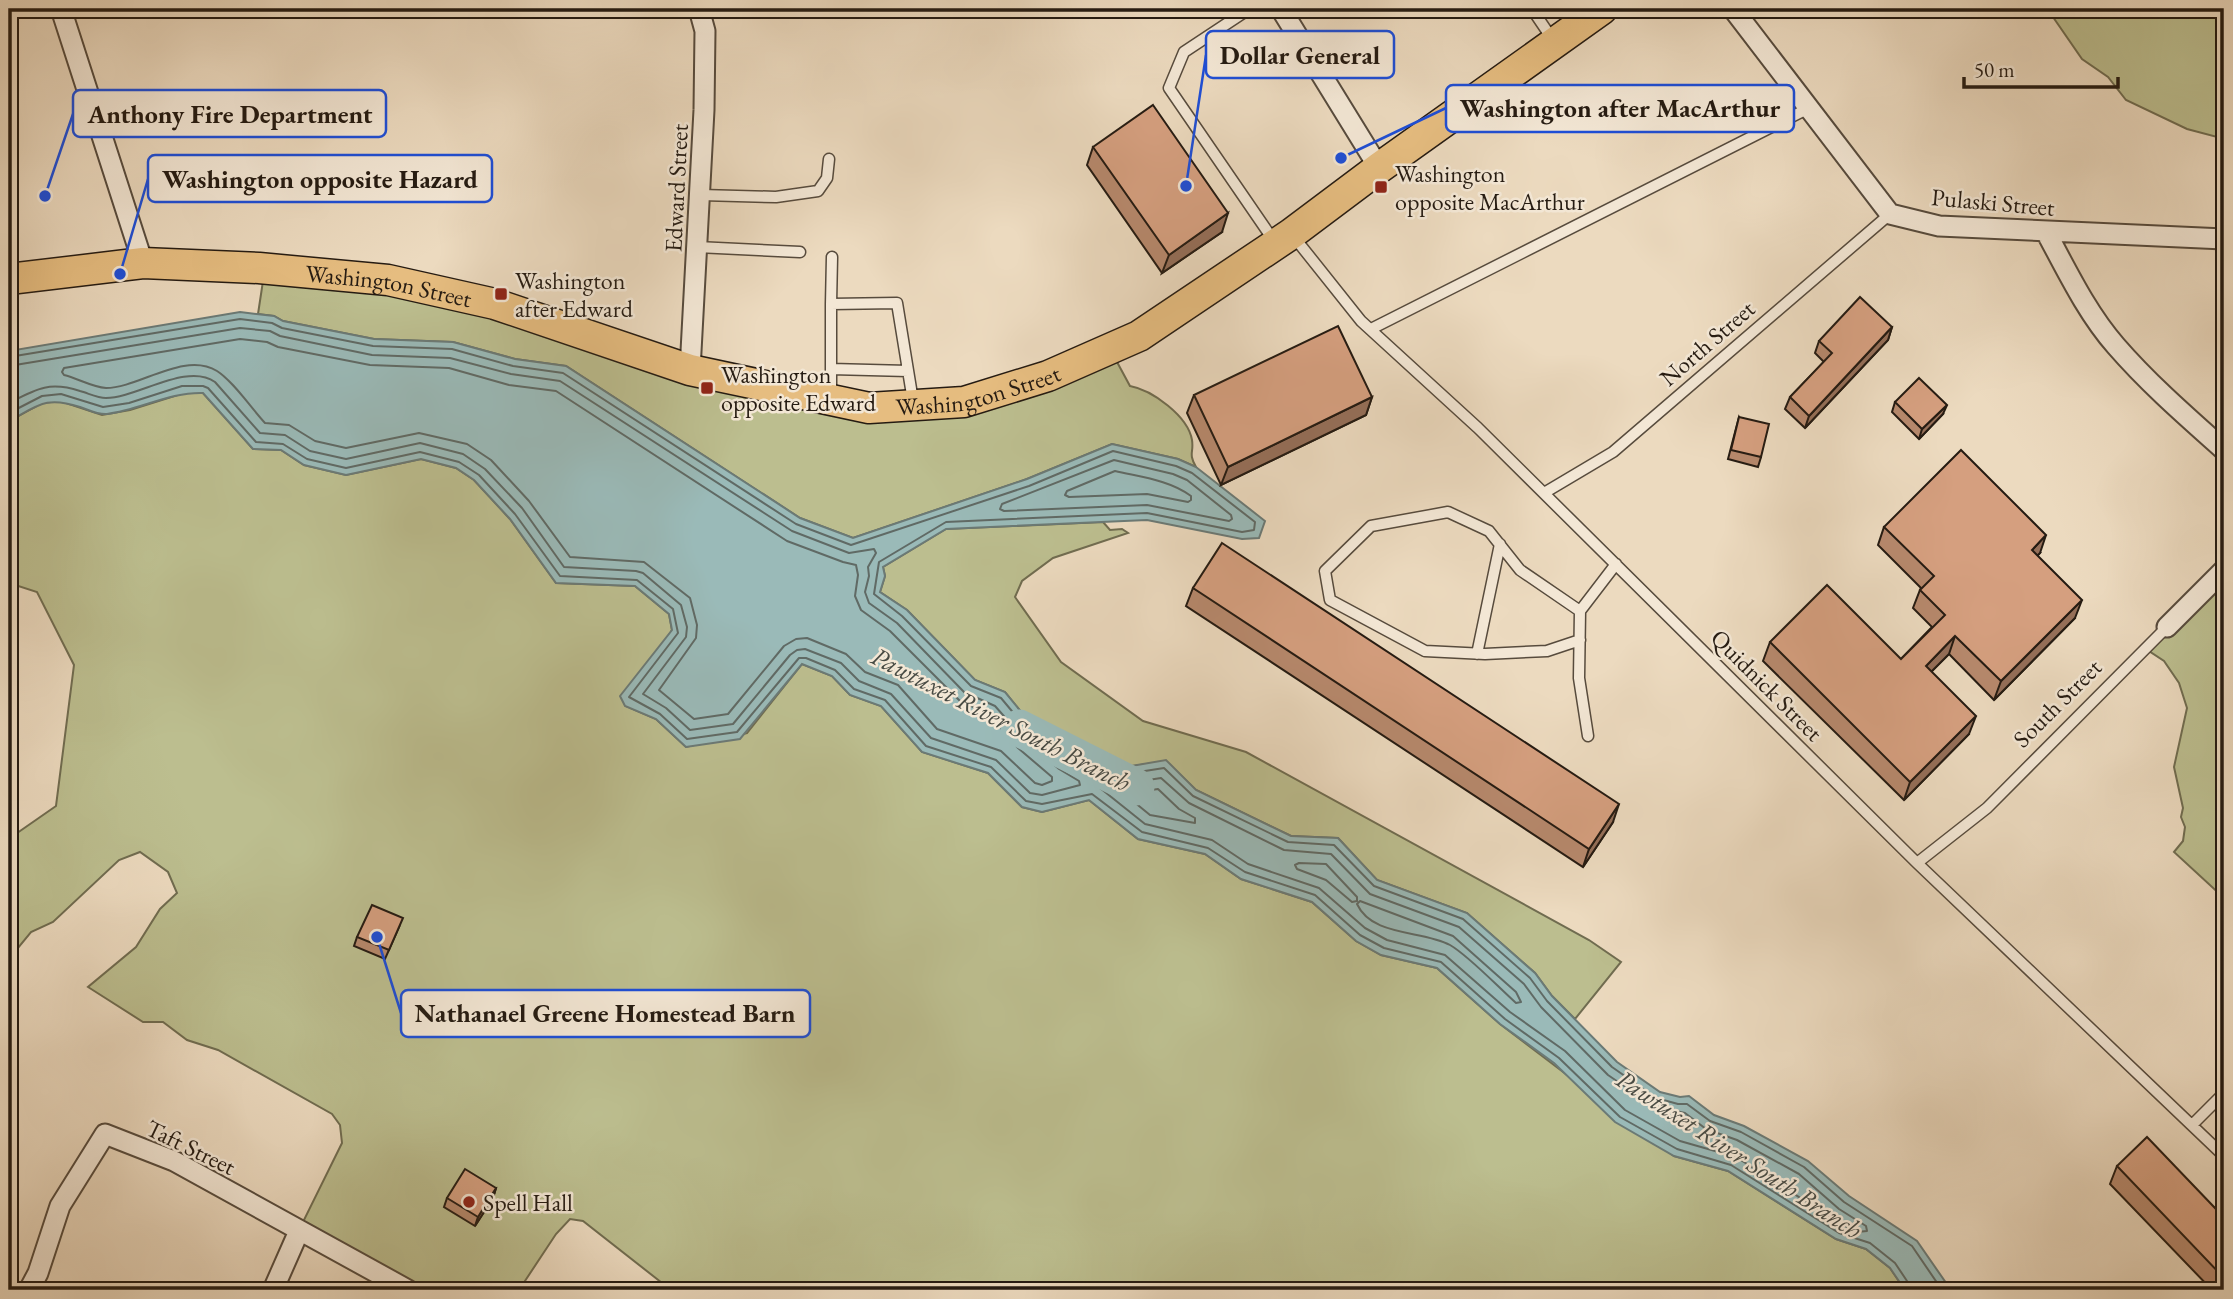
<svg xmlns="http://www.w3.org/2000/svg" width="2233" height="1299" font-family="'EB Garamond',serif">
	<rect width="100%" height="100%" fill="#ecdabf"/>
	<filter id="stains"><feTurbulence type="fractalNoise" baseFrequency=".00286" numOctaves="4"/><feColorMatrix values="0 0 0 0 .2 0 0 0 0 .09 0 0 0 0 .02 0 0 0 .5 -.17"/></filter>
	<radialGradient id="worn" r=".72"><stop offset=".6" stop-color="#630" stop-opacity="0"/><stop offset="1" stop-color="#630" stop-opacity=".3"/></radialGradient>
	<path fill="#bcbe8f" stroke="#706c50" stroke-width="2" d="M2064 9H2224V132L2217 137 2187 129 2126 100 2108 77 2082 59 2053 17Z
		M366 276 687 367 913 405 1110 349 1130 386C1152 390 1188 416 1192 440 1194 453 1188 453 1196 467L1178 459 1112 444 1027 479 853 538 800 518 566 366 515 359 453 342 374 339 283 321 274 316 258 314 263 281Z
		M184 393H203L253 449 281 450 304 465 346 475 421 459 456 468 474 480 510 519 556 583 635 586 669 614 672 630 626 706 656 719 686 747 747 733 802 664 832 676 850 695 881 706 922 752 988 773 1022 807 1042 812 1089 800 1138 839 1205 854 1241 879 1312 902 1356 941 1381 955 1437 968 1500 1024 1674 1156 1728 1171 1836 1239 1866 1249 1890 1268 1905 1290H671L583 1221 570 1219 556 1234 519 1290H405L299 1230 342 1143 340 1125 332 1114 218 1050 187 1040 163 1022H143L88 987 136 947 160 909 177 893 168 872 140 852 119 860 53 922 31 932 9 959 10 838 56 806 74 665 37 592 9 583V421L42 403 60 401 102 415 130 410Z
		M1103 522 1110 530 1122 529 1128 533 1053 558 1022 581 1015 597 1061 662 1143 721 1246 752 1589 940 1621 962 1575 1019 1552 996 1535 973 1467 913 1377 880 1338 838 1291 836 1196 790 1166 761 1114 769 1085 766 1068 756 1035 729 1005 692 975 680 907 610 880 592 885 576 883 567 946 529Z
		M2224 577V898L2174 852 2183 841 2185 827 2181 817 2183 808 2174 767 2187 708 2179 683 2164 661 2149 651Z"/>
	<path fill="#9abab8" stroke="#6b7a76" stroke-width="2" d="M240 312 274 316 283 321 374 339 453 342 515 359 566 366 800 518 853 538 1027 479 1112 444 1178 459 1196 467 1265 521 1259 538 1242 539 1147 520 946 529 883 567 885 576 880 592 907 610 975 680 1005 692 1035 729 1068 756 1085 766 1114 769 1166 760 1196 790 1291 836 1338 838 1377 880 1467 913 1535 973 1552 996 1617 1062 1660 1092 1680 1097 1689 1096 1714 1115 1744 1126 1808 1161 1849 1196 1917 1241 1951 1290H1905L1890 1268 1866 1249 1836 1239 1728 1171 1674 1156 1615 1122 1554 1063 1500 1024 1437 968 1381 955 1356 941 1312 902 1241 879 1205 854 1138 839 1089 800 1042 812 1022 807 988 773 922 752 881 706 850 695 832 676 802 664 740 739 686 747 656 719 625 706 620 696 672 630 669 614 635 586 556 583 510 519 474 480 456 468 421 459 346 475 304 465 281 450 253 449 203 393C169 392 140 410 107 414 98 415 89 410 80 407 46 396 39 405 9 421V351Z"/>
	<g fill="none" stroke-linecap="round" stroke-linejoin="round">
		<path stroke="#606a65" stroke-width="2" d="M240 339 267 342 278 347 370 365 449 368 509 385 556 391 787 541 843 562 856 565 858 575 855 596 861 610 890 631 960 701 989 714 1018 748 1052 777V781L1042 785 1035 783 1001 751 937 729 898 685 865 672 846 654 807 638 796 639 784 646 728 714 694 719 659 690 696 638 697 625 690 598 644 562 570 557 529 501 491 460 467 444 419 433 346 448 315 441 289 425 265 423C251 408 233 381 217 371 184 351 139 388 106 388 92 387 77 378 64 375L62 372 64 368Z
			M9 357 240 319 272 323 282 328 373 346 452 349 513 366 563 373 796 524 851 545 1029 486 1113 451 1176 466 1192 473 1255 522 1254 530 1242 532 1147 513 946 522 879 562 874 594 902 616 971 686 1001 698 1031 734 1065 763 1084 773 1113 776 1164 768 1193 796 1288 842 1334 845 1374 886 1463 919 1530 978 1547 1001 1612 1067 1656 1098 1678 1104H1687L1710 1121 1741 1132 1804 1167 1844 1202 1912 1246 1942 1290
			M9 366 240 328 270 331 280 336 372 355 450 358 511 374 560 381 792 531 849 553 874 549 876 553 868 567 869 576 865 592 869 603 897 623 964 692 995 706 1025 740 1059 769 1079 781 1080 785 1042 795 1030 793 996 760 931 738 891 694 859 681 841 663 805 649 797 650 790 655 733 724 690 730 666 708 643 694 686 637 687 627 681 605 643 573 636 571 564 567 522 508 485 469 463 454 420 443 346 459 310 451 285 435 260 433 215 382C187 362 137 398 106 398 97 398 88 393 80 391 49 381 36 389 9 403
			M9 413 42 396 61 394 103 407 129 403 182 386H203L208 388 256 442 283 444 307 459 346 468 420 452 459 462 479 475 515 514 560 576 637 580 673 609 678 633 629 697 660 714 687 739 737 732 799 658H806L835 670 854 689 885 700 926 746 991 767 1026 801 1042 804 1092 794 1142 832 1208 848 1245 872 1315 895 1360 935 1384 948 1441 962 1505 1019 1559 1058 1620 1117 1677 1149 1731 1165 1839 1233 1870 1243 1895 1263 1909 1284 1911 1290
			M1114 460 1173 474 1187 480 1231 515 1232 519 1229 521 1147 505 1004 511 1000 509 1002 504Z
			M1115 471C1140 477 1170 480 1191 496V500L1188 502 1147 494 1069 497 1065 495 1067 491Z
			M1161 778 1189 803 1284 850 1331 854 1370 894 1459 927 1524 984 1541 1007 1608 1075 1653 1106 1685 1113 1706 1129 1737 1140 1799 1174 1839 1209 1866 1226 1867 1231 1857 1232 1843 1225 1736 1157 1680 1141 1625 1110 1565 1051 1510 1012 1445 955 1387 940 1365 928 1319 888 1248 864 1212 840 1145 824 1100 788 1103 784 1116 785Z
			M1158 789 1179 809 1195 818V823L1150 815 1128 797 1131 793Z
			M1299 863 1326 864 1357 897V901L1352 902 1326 880 1297 869 1295 865Z
			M1360 901 1453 936 1516 992 1521 1002 1516 1003C1498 987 1469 956 1450 945 1423 930 1372 937 1357 904Z"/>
		<path stroke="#9abab8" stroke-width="37" d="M1019 728 1136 787"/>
		<defs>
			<path id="lane" d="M1249 9 1184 52 1169 88 1274 241
				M1532 9 1553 40
				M701 195 776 197 818 191 827 178 829 159
				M1294 237 1361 321 1478 428 1917 863 2224 1156
				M697 247 800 252
				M831 304 832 257
				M1371 329 1809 108
				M831 369 908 371
				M831 397V304L897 303 913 401
				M1544 493 1613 452 1890 214
				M1580 640 1547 651 1485 654 1425 651 1330 600 1325 571 1371 526 1448 512 1489 531 1520 570 1580 611
				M1477 654 1500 544
				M1588 736 1579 678 1580 611 1616 564
				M1917 863 1987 808 2167 627
				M2193 1124 2224 1093"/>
			<path id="street" d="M61 9 143 263
				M1281 9 1379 168
				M1733 9 1890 214 1939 226 2224 239
				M2046 232C2067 271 2087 313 2116 346 2149 384 2187 417 2224 450
				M690 370 704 110 705 31 699 9
				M2167 627 2224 570
				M29 1290 38 1273 60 1206 105 1134 174 1161 408 1290
				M273 1290 299 1231"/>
			<g id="primary">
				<path id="s1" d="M9 279 143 263 259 268 388 280 495 304 690 370 869 408 964 402 1048 376 1139 336 1291 234 1379 168 1602 9"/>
			</g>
		</defs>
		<use href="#lane" stroke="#574b3d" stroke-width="13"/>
		<use href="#street" stroke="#574b3d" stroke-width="23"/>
		<use href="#primary" stroke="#251b12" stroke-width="33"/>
		<use href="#lane" stroke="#f3e7d5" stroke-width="10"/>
		<use href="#street" stroke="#f3e7d5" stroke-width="19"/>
		<use href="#primary" stroke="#e6bd80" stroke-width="30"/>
	</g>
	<path fill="#b7896d" stroke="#251b12" stroke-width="2" d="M1093 147 1222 232 1162 273 1087 165Z
		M1892 327 1888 340 1805 428 1785 409 1790 397 1824 362 1815 353 1819 341Z
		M1194 395 1372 397 1366 415 1221 485 1187 413Z
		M1895 402 1943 414 1919 439 1892 412Z
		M1739 417 1761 457 1758 467 1728 459Z
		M1884 527 2040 553 2037 556 2075 618 1994 700 1949 654 1931 672 1969 734 1904 800 1763 661 1770 642 1901 659 1932 627 1913 608 1920 590 1921 588 1878 545Z
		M1193 588 1613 822 1583 867 1186 606Z
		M399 927 385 959 354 946 357 937Z
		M2117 1166 2215 1208 2224 1200V1290H2212L2110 1184Z
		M496 1188 493 1198 475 1226 444 1207 447 1198Z"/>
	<path fill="#956f59" stroke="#251b12" stroke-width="2" d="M1228 213 1222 232 1162 273 1169 255Z
		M1892 327 1888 340 1805 428 1809 416Z
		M1372 397 1366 415 1221 485 1228 467Z
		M1947 405 1943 414 1919 439 1922 429Z
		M2046 535 2040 553 2025 568 2032 550Z
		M2082 600 2075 618 1994 700 2001 681Z
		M1955 636 1949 654 1919 684 1926 666Z
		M1976 716 1969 734 1904 800 1910 782Z
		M1619 804 1613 822 1583 867 1589 849Z
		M496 1188 493 1198 475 1226 478 1217Z"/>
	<path fill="#d59f7f" stroke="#251b12" stroke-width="2" d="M1153 105 1228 213 1169 255 1093 147Z
		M1860 297 1892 327 1809 416 1790 397 1832 353 1819 341Z
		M1338 326 1372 397 1228 467 1194 395Z
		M1919 378 1947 405 1922 429 1895 402Z
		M1739 417 1769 424 1761 457 1731 450Z
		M1961 450 2046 535 2032 550 2082 600 2001 681 1955 636 1926 666 1976 716 1910 782 1770 642 1827 585 1901 659 1945 615 1920 590 1934 576 1884 527Z
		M1222 543 1619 804 1589 849 1193 588Z
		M372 905 403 918 389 950 357 937Z
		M2147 1137 2215 1208 2224 1200V1278L2117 1166Z
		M465 1169 496 1188 478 1217 447 1198Z"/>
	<g fill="#8f2418" stroke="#f3e7d5" stroke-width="2.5">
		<rect x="1374" y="180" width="14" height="14" rx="3.5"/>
		<rect x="494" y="287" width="14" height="14" rx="3.5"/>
		<rect x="700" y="381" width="14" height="14" rx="3.5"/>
		<circle cx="469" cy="1202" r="7"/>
	</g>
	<g text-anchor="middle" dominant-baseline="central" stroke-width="5" stroke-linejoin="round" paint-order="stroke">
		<g font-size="24" fill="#251b12" stroke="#f3e7d5" text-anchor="start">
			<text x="1395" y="173">Washington<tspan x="1395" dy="28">opposite MacArthur</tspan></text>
			<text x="515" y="280">Washington<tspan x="515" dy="28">after Edward</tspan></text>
			<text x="721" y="374">Washington<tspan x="721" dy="28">opposite Edward</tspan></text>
			<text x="483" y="1202">Spell Hall</text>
		</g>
		<g font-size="24" fill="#251b12" stroke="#f3e7d5">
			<text transform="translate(676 188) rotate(-87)">Edward Street</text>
			<text transform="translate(1993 202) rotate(5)">Pulaski Street</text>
			<text stroke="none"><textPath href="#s1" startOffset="382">Washington Street</textPath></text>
			<text transform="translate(1707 343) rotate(-41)">North Street</text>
			<text stroke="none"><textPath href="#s1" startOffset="990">Washington Street</textPath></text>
			<text transform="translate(1767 685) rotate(45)">Quidnick Street</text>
			<text transform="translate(2057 703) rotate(-45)">South Street</text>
			<text transform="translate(191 1147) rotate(26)">Taft Street</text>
		</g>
		<g font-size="26" font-style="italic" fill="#484b44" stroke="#f3e7d5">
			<text transform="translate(1001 719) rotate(27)">Pawtuxet River South Branch</text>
			<text transform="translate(1739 1154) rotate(33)">Pawtuxet River South Branch</text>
		</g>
	</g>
	<path fill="none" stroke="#1d4ed8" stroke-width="2.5" d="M1186 186L1206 55M1341 158L1446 108M45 196L73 114M120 274L148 179M377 937L401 1013"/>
	<g fill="#1d4ed8" stroke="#f3e7d5" stroke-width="2.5">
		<circle cx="1186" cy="186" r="7"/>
		<circle cx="1341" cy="158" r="7"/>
		<circle cx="45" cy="196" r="7"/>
		<circle cx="120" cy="274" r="7"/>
		<circle cx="377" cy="937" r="7"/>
	</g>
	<g fill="#f3e7d5" stroke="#1d4ed8" stroke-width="2.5">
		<rect x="1206" y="31" width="188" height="47" rx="7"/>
		<rect x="1446" y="85" width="348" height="47" rx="7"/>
		<rect x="73" y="90" width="313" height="47" rx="7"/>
		<rect x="148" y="155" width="344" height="47" rx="7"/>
		<rect x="401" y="990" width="409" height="47" rx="7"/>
	</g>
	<g font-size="26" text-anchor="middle" font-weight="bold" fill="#251b12">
		<text x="1300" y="64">Dollar General</text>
		<text x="1620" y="117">Washington after MacArthur</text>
		<text x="230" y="123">Anthony Fire Department</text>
		<text x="320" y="188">Washington opposite Hazard</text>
		<text x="605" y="1022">Nathanael Greene Homestead Barn</text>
	</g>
	<rect width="2233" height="1299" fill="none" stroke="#ecdabf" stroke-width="35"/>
	<rect x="10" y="10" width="2212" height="1278" fill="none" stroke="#251b12" stroke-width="3.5"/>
	<rect x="18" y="18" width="2198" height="1264" fill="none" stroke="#251b12" stroke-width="2"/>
	<path d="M1964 77v10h154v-10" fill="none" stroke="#251b12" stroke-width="3.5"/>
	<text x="1974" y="77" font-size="21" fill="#251b12" stroke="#f3e7d5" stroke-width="5" paint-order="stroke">50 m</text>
	<rect width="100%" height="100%" filter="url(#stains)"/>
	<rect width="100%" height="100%" fill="url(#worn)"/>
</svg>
